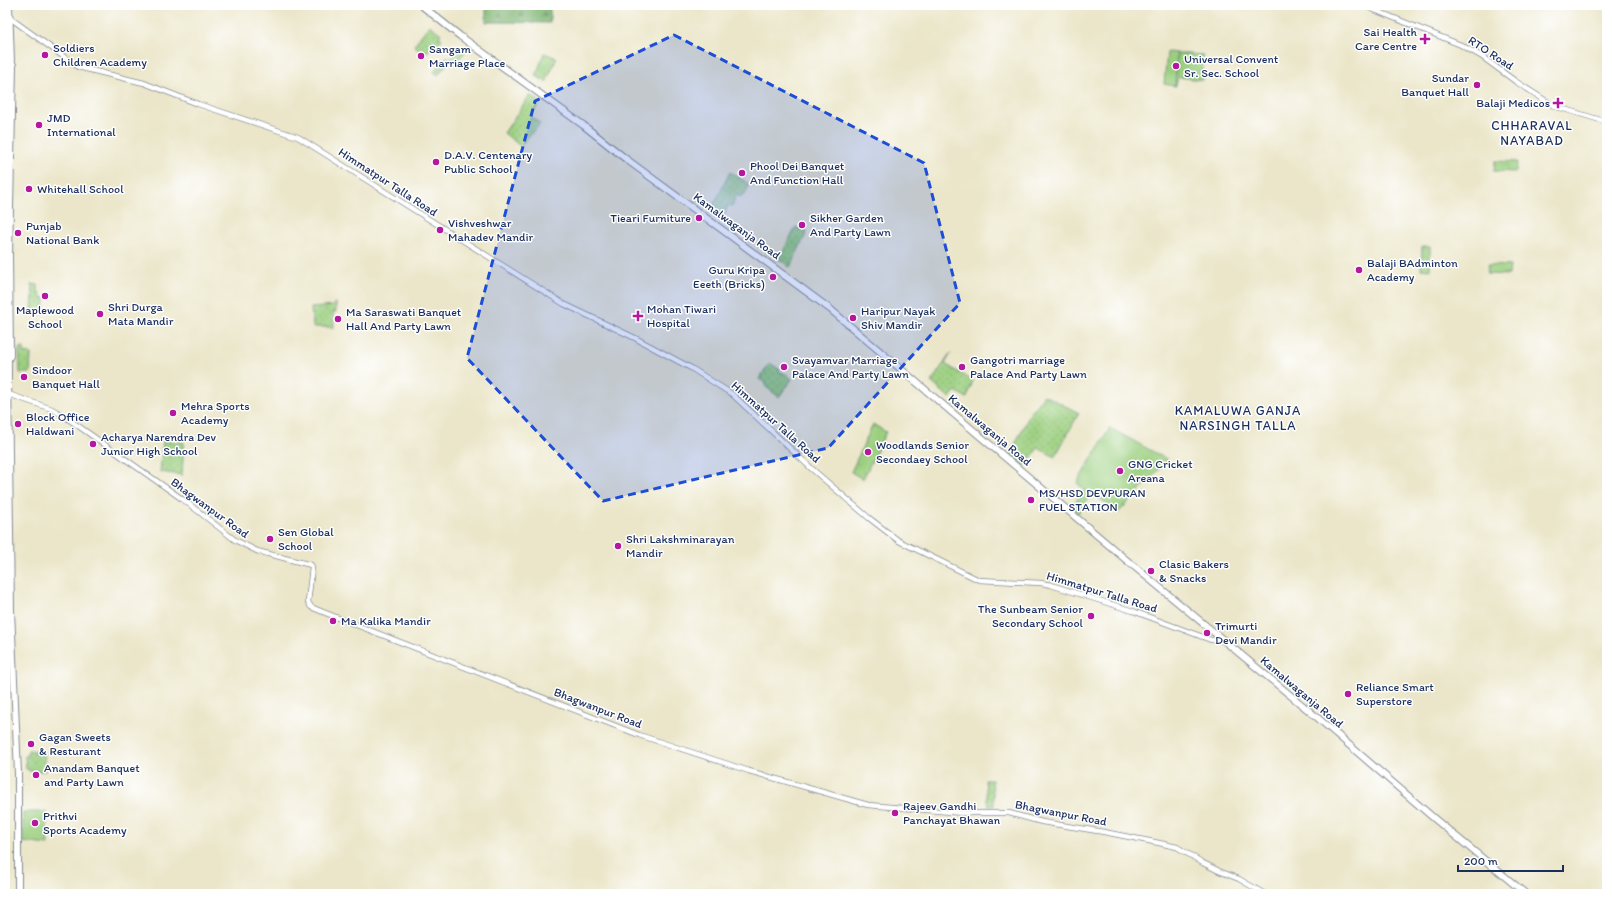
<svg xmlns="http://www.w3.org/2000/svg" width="1612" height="899" font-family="Itim,sans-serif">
	<defs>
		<pattern id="grass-dots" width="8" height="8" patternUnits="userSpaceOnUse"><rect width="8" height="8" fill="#9bcf7f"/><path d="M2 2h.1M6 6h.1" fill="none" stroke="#85b270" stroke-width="1.8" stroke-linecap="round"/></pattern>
		<pattern id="forest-firs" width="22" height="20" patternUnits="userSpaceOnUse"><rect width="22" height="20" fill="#7cb26e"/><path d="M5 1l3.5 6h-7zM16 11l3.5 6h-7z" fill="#65915e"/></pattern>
		<pattern id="park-crowns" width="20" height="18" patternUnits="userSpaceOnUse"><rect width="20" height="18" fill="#9bcf7f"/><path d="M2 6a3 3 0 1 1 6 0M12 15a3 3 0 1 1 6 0" fill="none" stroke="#85b270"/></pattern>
	</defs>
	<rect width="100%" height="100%" fill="#fff"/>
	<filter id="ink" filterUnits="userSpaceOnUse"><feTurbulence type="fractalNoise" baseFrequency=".025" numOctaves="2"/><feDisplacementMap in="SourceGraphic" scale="8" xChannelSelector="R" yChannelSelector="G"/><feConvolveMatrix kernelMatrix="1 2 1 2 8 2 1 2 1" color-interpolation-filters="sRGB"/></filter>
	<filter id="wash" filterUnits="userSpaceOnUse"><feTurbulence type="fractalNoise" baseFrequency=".012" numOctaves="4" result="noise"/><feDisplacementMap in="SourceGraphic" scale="16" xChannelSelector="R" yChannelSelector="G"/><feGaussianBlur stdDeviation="0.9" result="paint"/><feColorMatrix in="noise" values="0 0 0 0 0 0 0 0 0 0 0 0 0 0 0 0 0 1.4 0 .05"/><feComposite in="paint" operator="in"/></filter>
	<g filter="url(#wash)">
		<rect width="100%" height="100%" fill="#ebe6c9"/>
		<path fill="url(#grass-dots)" stroke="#5b7f6e" d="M429 25 441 34 439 37 442 39 433 49 432 48 429 51 428 50 425 54 414 45Z
			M460 48 465 52 455 63 450 60 438 75 434 72 447 56 451 59Z
			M544 53 557 58 546 82 536 76Z
			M1177 53 1203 55 1202 80 1178 77 1176 86H1175Z
			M530 95 541 102 530 116 540 124 520 146 504 133Z
			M730 172 749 184 745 195 743 193 741 197 736 195 732 206 728 205 724 216 712 208Z
			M796 227 807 232 790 267 779 259Z
			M31 284 38 285V290L41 297 45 298 44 314 32 313 33 294Z
			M334 303H336V312H333L334 327H313L311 308 334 306Z
			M19 348H24V353L31 354 30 373H20Z
			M951 353 945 364 973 381 967 398 955 391 950 398 931 382Z
			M770 363 780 370 779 372 781 373 782 372 792 379 779 397 765 386 767 383 759 379Z
			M1044 395 1079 413 1055 457 1038 448 1024 468 1010 454 1031 412Z
			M163 441 184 442 182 475 160 472Z
			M28 750 44 752 46 771H29V769H26L25 756H28Z
			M985 780H992L994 806H989L988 803 987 802Z"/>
		<path fill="url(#forest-firs)" stroke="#4c7066" d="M486 5H550V23L486 22Z"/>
		<path fill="url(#park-crowns)" stroke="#5b7f6e" d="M1495 161 1517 162 1516 172 1494 171Z
			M1422 247H1430V270L1421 269Z
			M1488 265 1510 266 1509 275 1487 274Z
			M873 424 886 432 863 479 851 472Z"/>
		<path fill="#9bcf7f" stroke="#5b7f6e" d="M1167 52 1177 53 1175 86 1164 84Z
			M1110 428 1168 460 1118 513 1092 492 1078 513 1072 508 1084 489 1077 483Z
			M23 812H46L48 845 23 842Z"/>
	</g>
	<g filter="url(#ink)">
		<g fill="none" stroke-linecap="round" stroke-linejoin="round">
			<defs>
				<path id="minor" d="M1362 5 1461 45 1481 56 1515 81 1554 106 1607 122
					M10 18 78 67 144 83 198 104 298 137 564 304 635 338 691 368 732 394 812 469 869 518 899 541 979 580 1041 583 1051 585 1133 611 1211 640H1216L1219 637
					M8 394 52 409 64 416 185 501 235 540 257 551 311 565 312 567 308 602 311 607 323 612 639 735 749 771 868 805 963 813H1009L1042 822 1104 832 1159 843 1177 847 1203 863 1219 871 1239 879 1265 894"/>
				<path id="major" d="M9 5 11 61 13 65 9 255 10 356 8 359V377L11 610 18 774V894
					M421 5 460 36 583 125 626 159 830 309 1124 558 1319 719 1436 820 1526 894
					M7 175 9 64 11 61
					M5 225 6 186"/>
			</defs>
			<use href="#minor" stroke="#838a94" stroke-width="6"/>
			<use href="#major" stroke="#838a94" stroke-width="8"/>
			<use href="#minor" stroke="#fff" stroke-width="4.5"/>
			<use href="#major" stroke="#fff" stroke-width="6"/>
		</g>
	</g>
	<path fill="#1d4ed8" fill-opacity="0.2" stroke="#1d4ed8" stroke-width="3" stroke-dasharray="8 5" stroke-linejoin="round" d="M674 35 924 163 960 303 828 448 603 501 467 358 535 101Z"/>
	<g fill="#b5179e" stroke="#fff" stroke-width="1.5">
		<path d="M1423 33h4v4h4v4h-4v4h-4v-4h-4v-4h4z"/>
		<circle cx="45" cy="55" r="4"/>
		<circle cx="421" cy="56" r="4"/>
		<circle cx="1176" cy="66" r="4"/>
		<circle cx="1477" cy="85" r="4"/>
		<path d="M1556 97h4v4h4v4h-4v4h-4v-4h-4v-4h4z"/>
		<circle cx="39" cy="125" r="4"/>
		<circle cx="436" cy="162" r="4"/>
		<circle cx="742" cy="173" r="4"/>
		<circle cx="29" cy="189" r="4"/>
		<circle cx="699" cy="218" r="4"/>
		<circle cx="802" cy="225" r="4"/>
		<circle cx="440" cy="230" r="4"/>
		<circle cx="18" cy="233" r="4"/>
		<circle cx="1359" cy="270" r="4"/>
		<circle cx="773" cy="277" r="4"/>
		<circle cx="45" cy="296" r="4"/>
		<circle cx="100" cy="314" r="4"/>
		<path d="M636 310h4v4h4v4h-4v4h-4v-4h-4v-4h4z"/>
		<circle cx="853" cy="318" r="4"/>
		<circle cx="338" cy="319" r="4"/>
		<circle cx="784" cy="367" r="4"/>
		<circle cx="962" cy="367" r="4"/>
		<circle cx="24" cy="377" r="4"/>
		<circle cx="173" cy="413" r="4"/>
		<circle cx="18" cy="424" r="4"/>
		<circle cx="93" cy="444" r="4"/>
		<circle cx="868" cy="452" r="4"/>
		<circle cx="1120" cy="471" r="4"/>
		<circle cx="1031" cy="500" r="4"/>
		<circle cx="270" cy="539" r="4"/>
		<circle cx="618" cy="546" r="4"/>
		<circle cx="1151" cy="571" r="4"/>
		<circle cx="1091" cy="616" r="4"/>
		<circle cx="333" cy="621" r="4"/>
		<circle cx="1207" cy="633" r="4"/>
		<circle cx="1348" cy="694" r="4"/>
		<circle cx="31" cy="744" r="4"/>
		<circle cx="36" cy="775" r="4"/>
		<circle cx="895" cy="813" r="4"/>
		<circle cx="35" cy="823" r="4"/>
	</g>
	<g text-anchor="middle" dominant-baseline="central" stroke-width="3" stroke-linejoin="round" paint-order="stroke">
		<g font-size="12" fill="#1b2f5e" stroke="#fff" text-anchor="start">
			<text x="1417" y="32" text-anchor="end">Sai Health<tspan x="1417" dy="14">Care Centre</tspan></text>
			<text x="53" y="48">Soldiers<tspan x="53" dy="14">Children Academy</tspan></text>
			<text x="429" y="49">Sangam<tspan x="429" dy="14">Marriage Place</tspan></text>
			<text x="1184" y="59">Universal Convent<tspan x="1184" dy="14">Sr. Sec. School</tspan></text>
			<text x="1469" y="78" text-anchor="end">Sundar<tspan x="1469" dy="14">Banquet Hall</tspan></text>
			<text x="1550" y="103" text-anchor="end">Balaji Medicos</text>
			<text x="47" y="118">JMD<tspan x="47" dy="14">International</tspan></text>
			<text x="444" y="155">D.A.V. Centenary<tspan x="444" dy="14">Public School</tspan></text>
			<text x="750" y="166">Phool Dei Banquet<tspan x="750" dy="14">And Function Hall</tspan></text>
			<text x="37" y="189">Whitehall School</text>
			<text x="691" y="218" text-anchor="end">Tieari Furniture</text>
			<text x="810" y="218">Sikher Garden<tspan x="810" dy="14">And Party Lawn</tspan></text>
			<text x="448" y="223">Vishveshwar<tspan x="448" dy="14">Mahadev Mandir</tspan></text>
			<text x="26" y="226">Punjab<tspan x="26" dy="14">National Bank</tspan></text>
			<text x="1367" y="263">Balaji BAdminton<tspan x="1367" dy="14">Academy</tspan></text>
			<text x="765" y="270" text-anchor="end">Guru Kripa<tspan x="765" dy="14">Eeeth (Bricks)</tspan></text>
			<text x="108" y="307">Shri Durga<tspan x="108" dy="14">Mata Mandir</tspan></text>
			<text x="647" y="309">Mohan Tiwari<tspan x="647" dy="14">Hospital</tspan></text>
			<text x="45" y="310" text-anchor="middle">Maplewood<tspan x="45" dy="14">School</tspan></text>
			<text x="861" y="311">Haripur Nayak<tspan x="861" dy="14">Shiv Mandir</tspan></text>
			<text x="346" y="312">Ma Saraswati Banquet<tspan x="346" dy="14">Hall And Party Lawn</tspan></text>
			<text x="792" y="360">Svayamvar Marriage<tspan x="792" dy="14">Palace And Party Lawn</tspan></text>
			<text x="970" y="360">Gangotri marriage<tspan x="970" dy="14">Palace And Party Lawn</tspan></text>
			<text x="32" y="370">Sindoor<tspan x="32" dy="14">Banquet Hall</tspan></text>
			<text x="181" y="406">Mehra Sports<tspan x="181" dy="14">Academy</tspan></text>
			<text x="26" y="417">Block Office<tspan x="26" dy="14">Haldwani</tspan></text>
			<text x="101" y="437">Acharya Narendra Dev<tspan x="101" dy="14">Junior High School</tspan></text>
			<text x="876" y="445">Woodlands Senior<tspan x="876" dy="14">Secondaey School</tspan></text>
			<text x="1128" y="464">GNG Cricket<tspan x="1128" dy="14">Areana</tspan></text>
			<text x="1039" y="493">MS/HSD DEVPURAN<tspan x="1039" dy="14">FUEL STATION</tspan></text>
			<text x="278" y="532">Sen Global<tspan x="278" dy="14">School</tspan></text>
			<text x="626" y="539">Shri Lakshminarayan<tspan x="626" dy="14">Mandir</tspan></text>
			<text x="1159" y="564">Clasic Bakers<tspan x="1159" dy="14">&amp; Snacks</tspan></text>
			<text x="1083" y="609" text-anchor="end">The Sunbeam Senior<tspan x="1083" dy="14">Secondary School</tspan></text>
			<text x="341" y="621">Ma Kalika Mandir</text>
			<text x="1215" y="626">Trimurti<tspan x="1215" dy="14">Devi Mandir</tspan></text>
			<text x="1356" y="687">Reliance Smart<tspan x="1356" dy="14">Superstore</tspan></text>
			<text x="39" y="737">Gagan Sweets<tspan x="39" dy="14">&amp; Resturant</tspan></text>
			<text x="44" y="768">Anandam Banquet<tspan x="44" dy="14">and Party Lawn</tspan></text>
			<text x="903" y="806">Rajeev Gandhi<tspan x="903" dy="14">Panchayat Bhawan</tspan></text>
			<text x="43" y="816">Prithvi<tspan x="43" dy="14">Sports Academy</tspan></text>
		</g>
		<g font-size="12" fill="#1b2f5e" stroke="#fff">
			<text transform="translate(1491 53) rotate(33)">RTO Road</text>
			<text transform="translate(388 182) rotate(33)">Himmatpur Talla Road</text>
			<text transform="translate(737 226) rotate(36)">Kamalwaganja Road</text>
			<text transform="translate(776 422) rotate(42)">Himmatpur Talla Road</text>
			<text transform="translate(990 430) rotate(40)">Kamalwaganja Road</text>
			<text transform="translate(210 508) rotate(36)">Bhagwanpur Road</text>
			<text transform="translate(1102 592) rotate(17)">Himmatpur Talla Road</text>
			<text transform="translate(1302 692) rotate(40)">Kamalwaganja Road</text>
			<text transform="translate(598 708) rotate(21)">Bhagwanpur Road</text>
			<text transform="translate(1061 813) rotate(11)">Bhagwanpur Road</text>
		</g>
		<g font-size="13" letter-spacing="1" fill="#1b2f5e" stroke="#fff">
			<text x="1532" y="125">CHHARAVAL<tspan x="1532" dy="15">NAYABAD</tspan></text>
			<text x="1238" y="410">KAMALUWA GANJA<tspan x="1238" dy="15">NARSINGH TALLA</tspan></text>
		</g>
	</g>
	<rect width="1612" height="899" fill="none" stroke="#fff" stroke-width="20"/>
	<path d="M1458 865v6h105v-6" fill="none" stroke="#1b2f5e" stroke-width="2"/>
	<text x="1464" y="865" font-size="12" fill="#1b2f5e" stroke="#ffffff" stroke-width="3" paint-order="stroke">200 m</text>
</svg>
